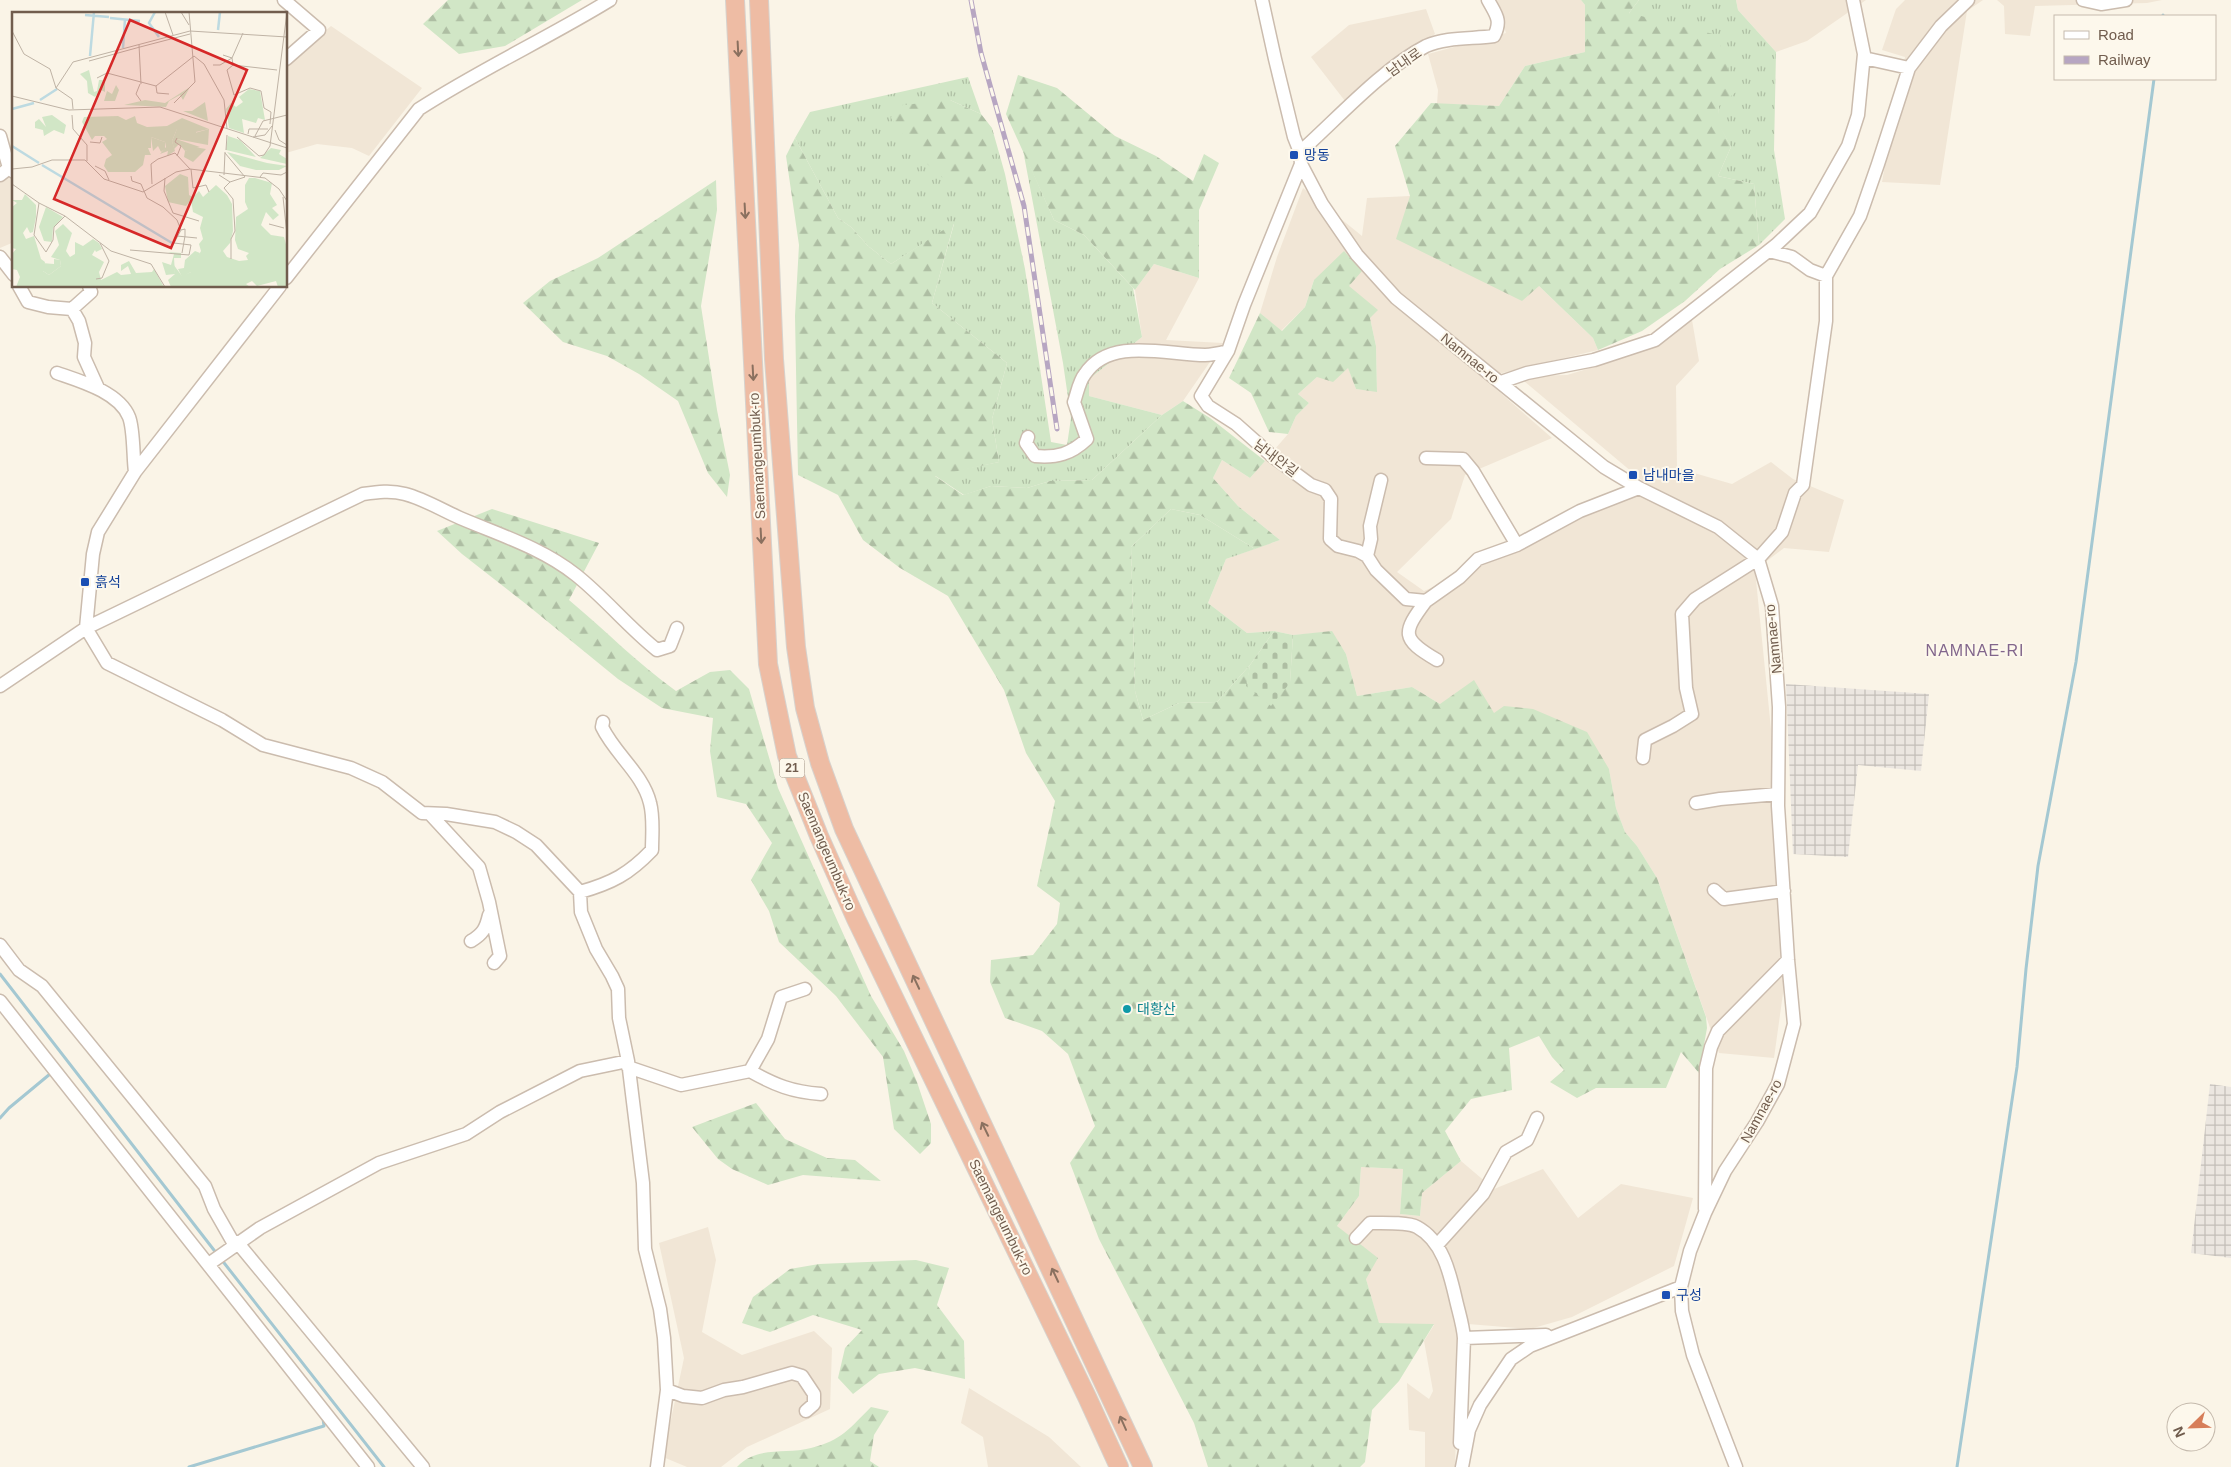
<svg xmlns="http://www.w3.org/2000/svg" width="2231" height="1467" font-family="Helvetica,'Noto Sans KR',sans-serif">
	<defs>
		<pattern id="industrial-grid" width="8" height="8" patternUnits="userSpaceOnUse" patternTransform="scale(1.25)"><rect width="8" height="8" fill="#ebe6e0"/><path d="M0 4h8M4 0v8" fill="none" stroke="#c3beb8"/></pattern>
		<pattern id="grass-tufts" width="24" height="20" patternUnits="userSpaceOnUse" patternTransform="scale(1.25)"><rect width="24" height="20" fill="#d1e6c6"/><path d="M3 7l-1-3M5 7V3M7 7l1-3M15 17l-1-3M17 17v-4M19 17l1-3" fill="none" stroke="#aebea3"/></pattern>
		<pattern id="forest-firs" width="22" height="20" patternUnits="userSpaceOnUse" patternTransform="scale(1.25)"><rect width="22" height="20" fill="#d1e6c6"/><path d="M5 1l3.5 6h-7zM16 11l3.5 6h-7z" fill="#aebea3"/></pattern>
		<pattern id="cemetery-stones" width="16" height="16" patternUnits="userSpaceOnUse" patternTransform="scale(1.25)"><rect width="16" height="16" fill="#d1e6c6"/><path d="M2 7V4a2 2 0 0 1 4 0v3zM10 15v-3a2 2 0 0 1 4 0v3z" fill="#aebea3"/></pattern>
	</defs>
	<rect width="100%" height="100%" fill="#faf4e7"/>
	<path fill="#f1e6d6" d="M1495 0H1581L1585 5V52L1525 66 1499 106 1437 104 1438 90 1428 54 1506 33Z
		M1736 0H1866L1807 41 1776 52 1738 10Z
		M1905 0H1983L1967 11 1940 185 1882 182 1905 57 1882 50 1896 9Z
		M1997 0H2162L2147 3 2035 6 2030 36 2005 34 2004 6Z
		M1426 9 1435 34 1368 81 1345 101 1311 57 1349 25Z
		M331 26 422 88 369 156 352 148 317 144 286 153V64Z
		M0 170 14 172V242L0 248Z
		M1303 188 1362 236 1367 198 1410 196 1539 286 1593 338 1598 350 1502 373 1487 381 1552 438 1465 475 1451 519 1397 572 1424 591 1479 567 1645 483 1518 376 1567 375 1614 361 1692 320 1699 361 1676 386 1677 468 1732 484 1771 462 1793 479 1844 500 1829 552 1784 548 1755 570 1771 729 1785 979 1774 1058 1719 1053 1657 878 1637 846 1625 832 1616 808 1609 769 1494 713 1440 704 1412 687 1357 696 1346 654 1332 632 1293 635 1274 631 1247 633 1208 603 1226 559 1280 540 1238 506 1213 478 1222 460 1250 478 1288 434 1296 416 1309 403 1298 394 1317 377 1348 367 1356 389 1377 391 1376 346 1370 318 1314 280 1305 307 1281 331 1260 313 1277 257Z
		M1154 264 1199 278 1166 340 1223 343 1183 401 1162 415 1089 396V379L1142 337 1135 290Z
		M1461 1161 1494 1189 1543 1169 1578 1218 1621 1184 1693 1198 1674 1266 1572 1317 1530 1329 1468 1324 1457 1398 1455 1467H1425V1432L1409 1430 1407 1383 1429 1399 1433 1391 1424 1341 1434 1325 1379 1324 1366 1279 1337 1226 1359 1196 1361 1167 1403 1169 1400 1214 1420 1216 1422 1193Z
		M708 1227 716 1260 702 1332 742 1355 814 1331 832 1348 830 1409 747 1447 721 1467H687L663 1457 684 1358 659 1243Z
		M969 1388 1049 1437 1081 1467H988L983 1437 961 1423Z"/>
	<path fill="url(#industrial-grid)" d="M1786 684 1929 694 1921 771 1858 765 1848 857 1793 854Z
		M2210 1084 2231 1087V1258L2191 1253Z"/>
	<path fill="url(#grass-tufts)" d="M1639 0H1736L1738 10 1776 52 1774 150 1785 219 1759 245 1754 184 1718 176 1731 147 1717 122 1719 106 1629 13Z
		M968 77 981 114 950 100 992 164V128L1005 174 1025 269 1051 442 1067 445 1071 418 1063 363 1023 150 1054 220 1084 235 1133 288 1142 337 1089 379V396L1162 415 1092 480 1050 481 1027 488 991 486 964 495 934 475 999 462 992 419 1007 363 932 303 954 224 891 264 868 246 851 227 838 218 795 138 810 112Z
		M1171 509 1200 515 1255 549 1226 559 1208 603 1247 633 1274 631 1250 665 1217 702 1179 703 1143 720 1135 691 1131 547Z"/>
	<path fill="url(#forest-firs)" d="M448 0H582L505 46 459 54 423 24Z
		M1581 0H1639L1629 13 1717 35 1736 92 1719 106 1718 122 1731 147 1718 176 1754 184 1759 245 1720 269 1685 301 1642 331 1598 350 1593 338 1539 286 1522 301 1396 239 1410 196 1395 146 1431 103 1499 106 1525 66 1585 52V5Z
		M1018 75 1057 88 1115 136 1156 156 1193 181 1204 154 1219 163 1199 210V278L1154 264 1135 290 1084 235 1054 220 1006 114Z
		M950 100 981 114 992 128V164L966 191C932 178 912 145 891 118L894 106Z
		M795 138 838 218 851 227 868 246 891 264 954 223 932 303 1007 363 992 419 999 462 935 476 963 495 991 486 1027 488 1050 481 1092 480 1162 415 1183 401 1210 418 1265 461 1250 478 1222 460 1213 478 1238 506 1280 540 1255 549 1200 515 1171 509 1131 547 1135 691 1143 720 1179 703 1217 702 1250 665 1247 686 1290 682 1293 635 1332 631 1346 654 1357 696 1412 687 1440 704 1474 680 1494 713 1504 706 1533 709 1587 732 1609 769 1616 808 1625 832 1637 846 1657 878 1706 1017 1707 1028 1699 1073 1681 1052 1666 1088H1596L1577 1098 1550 1082 1564 1070 1552 1057 1539 1036 1509 1048 1512 1090 1471 1099 1445 1131 1461 1161 1422 1193 1420 1216 1400 1214 1403 1169 1361 1167 1359 1196 1337 1226 1378 1258 1366 1279 1379 1323 1434 1324 1399 1381 1372 1410 1365 1462 1360 1467H1208L1194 1423 1099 1239 1070 1163 1095 1126 1068 1054 1042 1031 1005 1018 990 982 991 960 1033 955 1057 924 1060 903 1037 886 1055 801 1026 753 1004 690 948 596 900 568 863 540 838 495 798 475 795 316 799 245 786 156Z
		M716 180 717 210 701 306 717 410 730 475 727 497 708 473 678 401 639 374 607 356 563 342 523 303 550 281 598 258Z
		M1344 251 1362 271 1349 286 1378 310 1370 318 1376 346 1377 392 1356 389 1348 368 1333 382 1317 377 1298 394 1309 403 1296 416 1288 434 1269 432 1251 393 1229 378 1260 313 1282 331 1305 307 1314 280Z
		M492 509 599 543 569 600C605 630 638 664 676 691L710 672 730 670 749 689 778 788 871 996 904 1051 917 1082 931 1124V1143L920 1154 894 1129 883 1057 836 996 779 942 769 911 751 880 772 843 746 804 717 797 710 751 713 718 662 708 618 679 526 604 462 554 437 531Z
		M756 1103 785 1139 827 1158 855 1160 881 1181 803 1175 768 1185 732 1169 718 1159 692 1127Z
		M916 1260 949 1268 937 1305 964 1341 965 1379 915 1368 879 1374 853 1394 838 1378 845 1348 862 1330 813 1315 770 1332 742 1323 753 1297 790 1269 819 1264Z
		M871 1407 889 1411 874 1435 870 1461 879 1467H737C757 1445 786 1455 811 1448 841 1441 851 1427 871 1407Z"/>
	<path fill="url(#cemetery-stones)" d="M1274 631 1293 635 1290 683 1271 706 1246 686 1250 665Z"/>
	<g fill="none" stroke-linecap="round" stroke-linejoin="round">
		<path stroke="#a4c8d2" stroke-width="3" d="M2163 16V15
			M0 974 217 1254
			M0 1118 9 1108 50 1074
			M221 1259 384 1467
			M189 1467 324 1426 323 1418
			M1957 1467 2017 1067 2026 969 2038 866 2076 662 2154 79"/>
		<defs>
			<path id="minor" d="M284 0 319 30 286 59
				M1262 0 1275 59 1294 137 1300 152 1301 164 1322 204 1357 255 1396 298 1604 467 1639 488 1718 527 1758 559 1772 606 1779 707 1778 806 1788 960 1794 1024 1778 1084 1757 1122 1725 1171 1705 1213 1690 1251 1681 1287 1682 1311 1693 1355 1736 1467
				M2083 0 2101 4 2126 0
				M1864 58 1909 68
				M0 136 9 168
				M1300 152C1338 118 1382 69 1426 46 1446 37 1473 39 1494 36 1502 20 1496 15 1488 0
				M1301 164 1244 305 1228 351 1201 396 1208 406 1236 424 1272 456 1311 485 1325 490 1331 499 1330 539 1338 546 1358 551 1367 556 1376 570 1406 599 1426 601 1460 577 1478 559 1517 545 1580 511 1639 488
				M0 175 9 168 14 172
				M1769 251 1792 257 1810 270 1826 276
				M0 257 14 275
				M286 278 419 109C481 69 548 38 610 0
				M19 286 28 302 48 307 72 309 79 321 85 343 84 357 98 388
				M280 286 135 472 98 532 93 554 86 628 107 663 222 720 263 745 351 768 382 782 422 813 446 814 495 822 516 832 536 845 580 892 581 912 596 949 612 976 618 989 619 1018 628 1061 643 1183 645 1249 660 1309 664 1338 667 1390 657 1467
				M72 309 91 292 89 286
				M57 373C80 381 119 392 129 417 134 429 133 458 135 472
				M1501 382 1527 373 1594 360 1655 340 1776 245 1810 213 1848 146 1858 115 1864 54 1853 0
				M1028 437 1026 443 1035 456C1057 458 1071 454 1087 439L1074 402C1077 394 1079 381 1085 374 1110 336 1167 355 1205 355 1212 355 1220 353 1228 351
				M1426 458 1463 459 1473 471 1517 545
				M1367 556 1371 539 1370 526 1381 480
				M1426 601C1402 633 1401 639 1437 660
				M0 686 86 628 363 494C377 492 391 490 405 494 424 499 442 510 460 518 500 535 542 548 576 575 605 598 628 627 657 650L670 646 677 628
				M1643 758 1645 740 1673 726 1692 714 1686 688 1682 614 1695 599 1758 559 1782 532 1795 493 1803 485 1826 321V276L1860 216 1878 164 1909 68 1941 26 1968 0
				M1696 803 1720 799 1778 794
				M430 814 479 867 489 902 500 956 494 963
				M1714 890 1724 899 1784 891
				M580 892C612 883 629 874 652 850 652 835 654 818 650 803 643 774 615 754 602 727L603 722
				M471 941C483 934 486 928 489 915
				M0 945 19 970 42 986 205 1186 214 1209 234 1244
				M0 1001 368 1467
				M628 1067 681 1085 750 1071 768 1039 781 997 805 989
				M750 1071C775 1085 792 1092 821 1094
				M1705 1209 1706 1068 1711 1047 1718 1031 1788 960
				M1356 1238 1370 1223C1382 1223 1408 1222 1417 1227 1443 1241 1450 1274 1456 1300 1459 1313 1463 1325 1464 1338
				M237 1242 423 1467
				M1437 1245 1483 1194 1506 1152 1527 1140 1537 1118
				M213 1261 260 1228 379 1163 466 1134 500 1112 580 1071 628 1061
				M667 1390 683 1396 702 1398 724 1390 743 1387 792 1373 802 1376 814 1394V1404L806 1411
				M1460 1443 1464 1338 1546 1335
				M1462 1467 1469 1430 1480 1405 1511 1359 1530 1346 1681 1287"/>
			<path id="highway" d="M735 0 768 664 787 756 819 836 856 919 1087 1397 1119 1467
				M759 0 774 359 796 647 805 708 820 763 844 829 1143 1467"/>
		</defs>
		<use href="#minor" stroke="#cbbcae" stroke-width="15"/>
		<use href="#highway" stroke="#d7d2cd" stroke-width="20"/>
		<use href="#minor" stroke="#fff" stroke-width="12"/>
		<use href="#highway" stroke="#eebca4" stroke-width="18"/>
		<defs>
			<path id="rail" d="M971 0 981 53 1024 206 1057 429"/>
		</defs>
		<use href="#rail" stroke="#b7a6c2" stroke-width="5"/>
		<use href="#rail" stroke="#fdf8ec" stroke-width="3" stroke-dasharray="9" stroke-linecap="butt"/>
	</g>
	<defs><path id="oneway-shaft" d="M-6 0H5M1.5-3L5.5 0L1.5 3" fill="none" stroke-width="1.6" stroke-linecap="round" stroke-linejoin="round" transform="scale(1.25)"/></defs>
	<g stroke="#8a705f">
		<use href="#oneway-shaft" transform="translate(738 49) rotate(87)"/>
		<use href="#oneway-shaft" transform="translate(745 211) rotate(87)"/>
		<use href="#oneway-shaft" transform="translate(753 373) rotate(87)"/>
		<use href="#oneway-shaft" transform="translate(761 536) rotate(87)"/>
		<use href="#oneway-shaft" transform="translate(916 982) rotate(-115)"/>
		<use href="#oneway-shaft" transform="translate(985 1129) rotate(-116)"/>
		<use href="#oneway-shaft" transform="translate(1055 1275) rotate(-115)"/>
		<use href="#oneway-shaft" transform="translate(1123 1423) rotate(-114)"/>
	</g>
	<g fill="#1a4fb4" stroke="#fdf8ec" stroke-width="2">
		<rect x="1289" y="150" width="10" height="10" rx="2.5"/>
		<rect x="1628" y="470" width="10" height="10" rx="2.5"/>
		<rect x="80" y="577" width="10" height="10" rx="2.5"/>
		<rect x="1661" y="1290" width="10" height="10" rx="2.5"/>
	</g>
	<circle fill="#0f9aa8" stroke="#fdf8ec" stroke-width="2" cx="1127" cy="1009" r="5"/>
	<g text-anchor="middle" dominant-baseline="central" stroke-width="4" stroke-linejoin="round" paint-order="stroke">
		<rect fill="#fdf8ec" stroke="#9b8c7d" stroke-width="1" x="779.5" y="758.5" width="25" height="19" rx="4"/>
		<g font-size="12" font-weight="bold" fill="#715d4e">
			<text x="792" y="768">21</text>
		</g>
		<g font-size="14" fill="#715d4e" stroke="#fdf8ec">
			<text transform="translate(1404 62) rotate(-35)">남내로</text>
			<text transform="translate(1470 358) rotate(39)">Namnae-ro</text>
			<text transform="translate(757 456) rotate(-93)">Saemangeumbuk-ro</text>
			<text transform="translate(1276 458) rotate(37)">남내안길</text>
			<text transform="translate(1773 639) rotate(-96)">Namnae-ro</text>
			<text transform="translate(827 851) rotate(67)">Saemangeumbuk-ro</text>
			<text transform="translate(1761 1111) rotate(-61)">Namnae-ro</text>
			<text transform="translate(1001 1217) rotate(64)">Saemangeumbuk-ro</text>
		</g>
		<g font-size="14" fill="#164399" stroke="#fdf8ec" text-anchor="start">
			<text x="1304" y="155">망동</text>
			<text x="1643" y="475">남내마을</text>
			<text x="95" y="582">흙석</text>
			<text x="1676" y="1295">구성</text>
		</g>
		<g font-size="14" fill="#0d838f" stroke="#fdf8ec" text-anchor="start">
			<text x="1137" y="1009">대황산</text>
		</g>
		<g font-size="16" letter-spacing="1" fill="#82668c" stroke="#fdf8ec">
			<text x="1975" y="650">NAMNAE-RI</text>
		</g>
	</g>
	<g transform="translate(12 12)">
		<rect width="275" height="275" fill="#faf4e7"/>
		<path d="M165 117 179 122 197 117 196 133 164 127 188 135 173 139 167 132 162 137 160 129ZM216 124 228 128 244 145 214 138ZM139 125 153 130V137L149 140 146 134 141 139ZM259 136 269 138 267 142 275 147V152L248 146ZM215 140 255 151 275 154 267 158H244L228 154ZM183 239 188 241 179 260 170 265 166 257 172 256 173 248ZM156 240 169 241V246H162L163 262 154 263 150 250 159 253 162 242ZM42 247 48 248 49 254 37 263 31 259 30 251 42 252Z" fill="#d1e6c6"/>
		<path d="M77 58 82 80 85 79 87 68H93V80L89 78 83 85 76 81 75 69 68 62ZM104 73 107 78 103 89H92L95 79 100 82ZM178 75 171 88 168 83 157 89 154 95 112 93 133 88 153 91ZM237 77 248 79 253 108 246 106 244 111 230 107 232 121 217 116 214 97 219 91 224 95 231 90 227 85ZM193 90 196 109 171 99H180ZM40 103 54 113 52 122 42 118 32 124 31 118 23 116V110L27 107 34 115 30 105ZM106 104 114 108 123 104 125 111 135 115 155 114 170 106 197 117 184 120 185 127 179 122 172 126 164 122 165 117 160 129 163 139 155 144 156 139 148 142 154 135 153 130 139 125V136H136L139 143H133L131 153 123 160H96L92 154 94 147 100 143 90 130 95 127 92 124H83L80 128 70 110 72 105ZM182 135 194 137 181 150 172 145 173 139ZM168 162 176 165 177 183 181 185 187 179 191 185 204 173 215 183 220 192 221 219 218 231 211 239 215 245 227 249 236 248 234 244 237 241 226 237 223 228 224 205 236 197 233 190V173L237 166H243L260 171 258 182 265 193 260 196 267 203 261 208 254 200 249 213 259 223 272 225 275 236V275H266L264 269 245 274 240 269 234 272 238 275H159L156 268 163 262 161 252 170 264 179 260 177 249 185 246 189 239 187 232 191 227 188 216 191 205 181 200 179 188 174 194 156 190 153 174ZM13 182 24 193V205L21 220 18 221 15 215 11 221 14 227 22 224 29 247 33 250 31 259 37 263 49 254 48 248 39 245 47 233 43 219 51 212 60 221 54 239 58 245 63 242V230L71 234 81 227 87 231 90 237 84 240 83 238 80 243 92 250 87 260 89 268 105 260 109 263 119 262 116 254 109 259V253L117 249 124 261 140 260 142 257 152 275H4L8 265 5 258 0 257V242L4 237 0 236V195L5 191 0 188H10Z" fill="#d1e6c6"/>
		<path d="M34 195 51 205 41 216 40 230 32 229 27 215Z" fill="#d1e6c6"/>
		<path fill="none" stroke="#bddae1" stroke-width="2.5" d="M143 0 137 11 147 25M73 3 97 5M98 6 128 9M206 18 208 0M111 36 113 7M78 44 82 0M28 88 45 77M0 97 22 91M0 134 27 151M30 153 160 231"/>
		<path fill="none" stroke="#bfb3a5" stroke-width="1" d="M153 0 161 23M169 0 177 13M0 19 12 42 38 57 44 76 60 87 61 97M127 33 129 72M128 35 178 22M211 43 220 46 221 53 215 58 222 83 238 76 249 79 252 96 259 100 258 112M77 49 128 35M201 53H208L220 46 231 21M221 53 265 58M85 66 95 61 144 74 182 44 192 52 212 88 215 117M128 72 124 82 129 89M144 74 145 81 157 82M44 76 61 50 178 19 275 25M0 84 57 98 148 95 275 136M162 91 183 70 177 0M60 103 61 117 75 133V149M263 118 267 128 275 133M236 122 237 117H256M243 124 251 109 275 103M225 125 247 144 252 143 258 134 275 0M241 125 253 123 260 114M165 126 163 130 169 134 165 144M78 130 88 131 90 125M214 138 215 123M213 141 233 165 218 170M83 154 93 159 97 168M0 157 20 155 40 148H73L92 167 131 180 164 160 178 157 253 166 267 177 275 189M179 157 181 176 194 173 197 180M207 163 218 170 212 176 221 187 223 219 219 227V247M212 163 213 140M248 165 251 161 269 163 275 160M153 166 152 179 161 201 187 209M0 172 27 191 53 204 99 239 139 252 153 275M140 172 139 152 146 147 163 141 178 157M271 185 275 223M27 191 22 223 34 240 41 228 42 215 53 204M257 212 272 216M169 218 173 217V224L170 241M165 224 185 226M118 238 177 243 179 233 162 231 169 218 165 208 151 195 135 186 129 172 120 169 119 164M84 267 90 266 97 249 88 231"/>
		<path fill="#d62828" fill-opacity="0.15" stroke="#d62828" stroke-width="2.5" d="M118 8 235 58 159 236 42 187Z"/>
		<rect width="275" height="275" fill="none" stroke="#715d4e" stroke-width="2.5"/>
	</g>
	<rect x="2054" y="15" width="162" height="65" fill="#fdf8ec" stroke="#c5baad"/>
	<rect x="2064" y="31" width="25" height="8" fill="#ffffff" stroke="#c5baad"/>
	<text x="2098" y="40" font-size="15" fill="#715d4e">Road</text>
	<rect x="2064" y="56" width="25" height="8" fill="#b7a6c2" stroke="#c5baad"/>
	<text x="2098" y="65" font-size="15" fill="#715d4e">Railway</text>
	<g transform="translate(2191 1427) rotate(247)"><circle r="24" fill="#fdf8ec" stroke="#c5baad"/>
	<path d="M0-4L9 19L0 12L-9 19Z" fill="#d77e59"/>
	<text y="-8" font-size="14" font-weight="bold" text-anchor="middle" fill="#715d4e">N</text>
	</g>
</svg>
